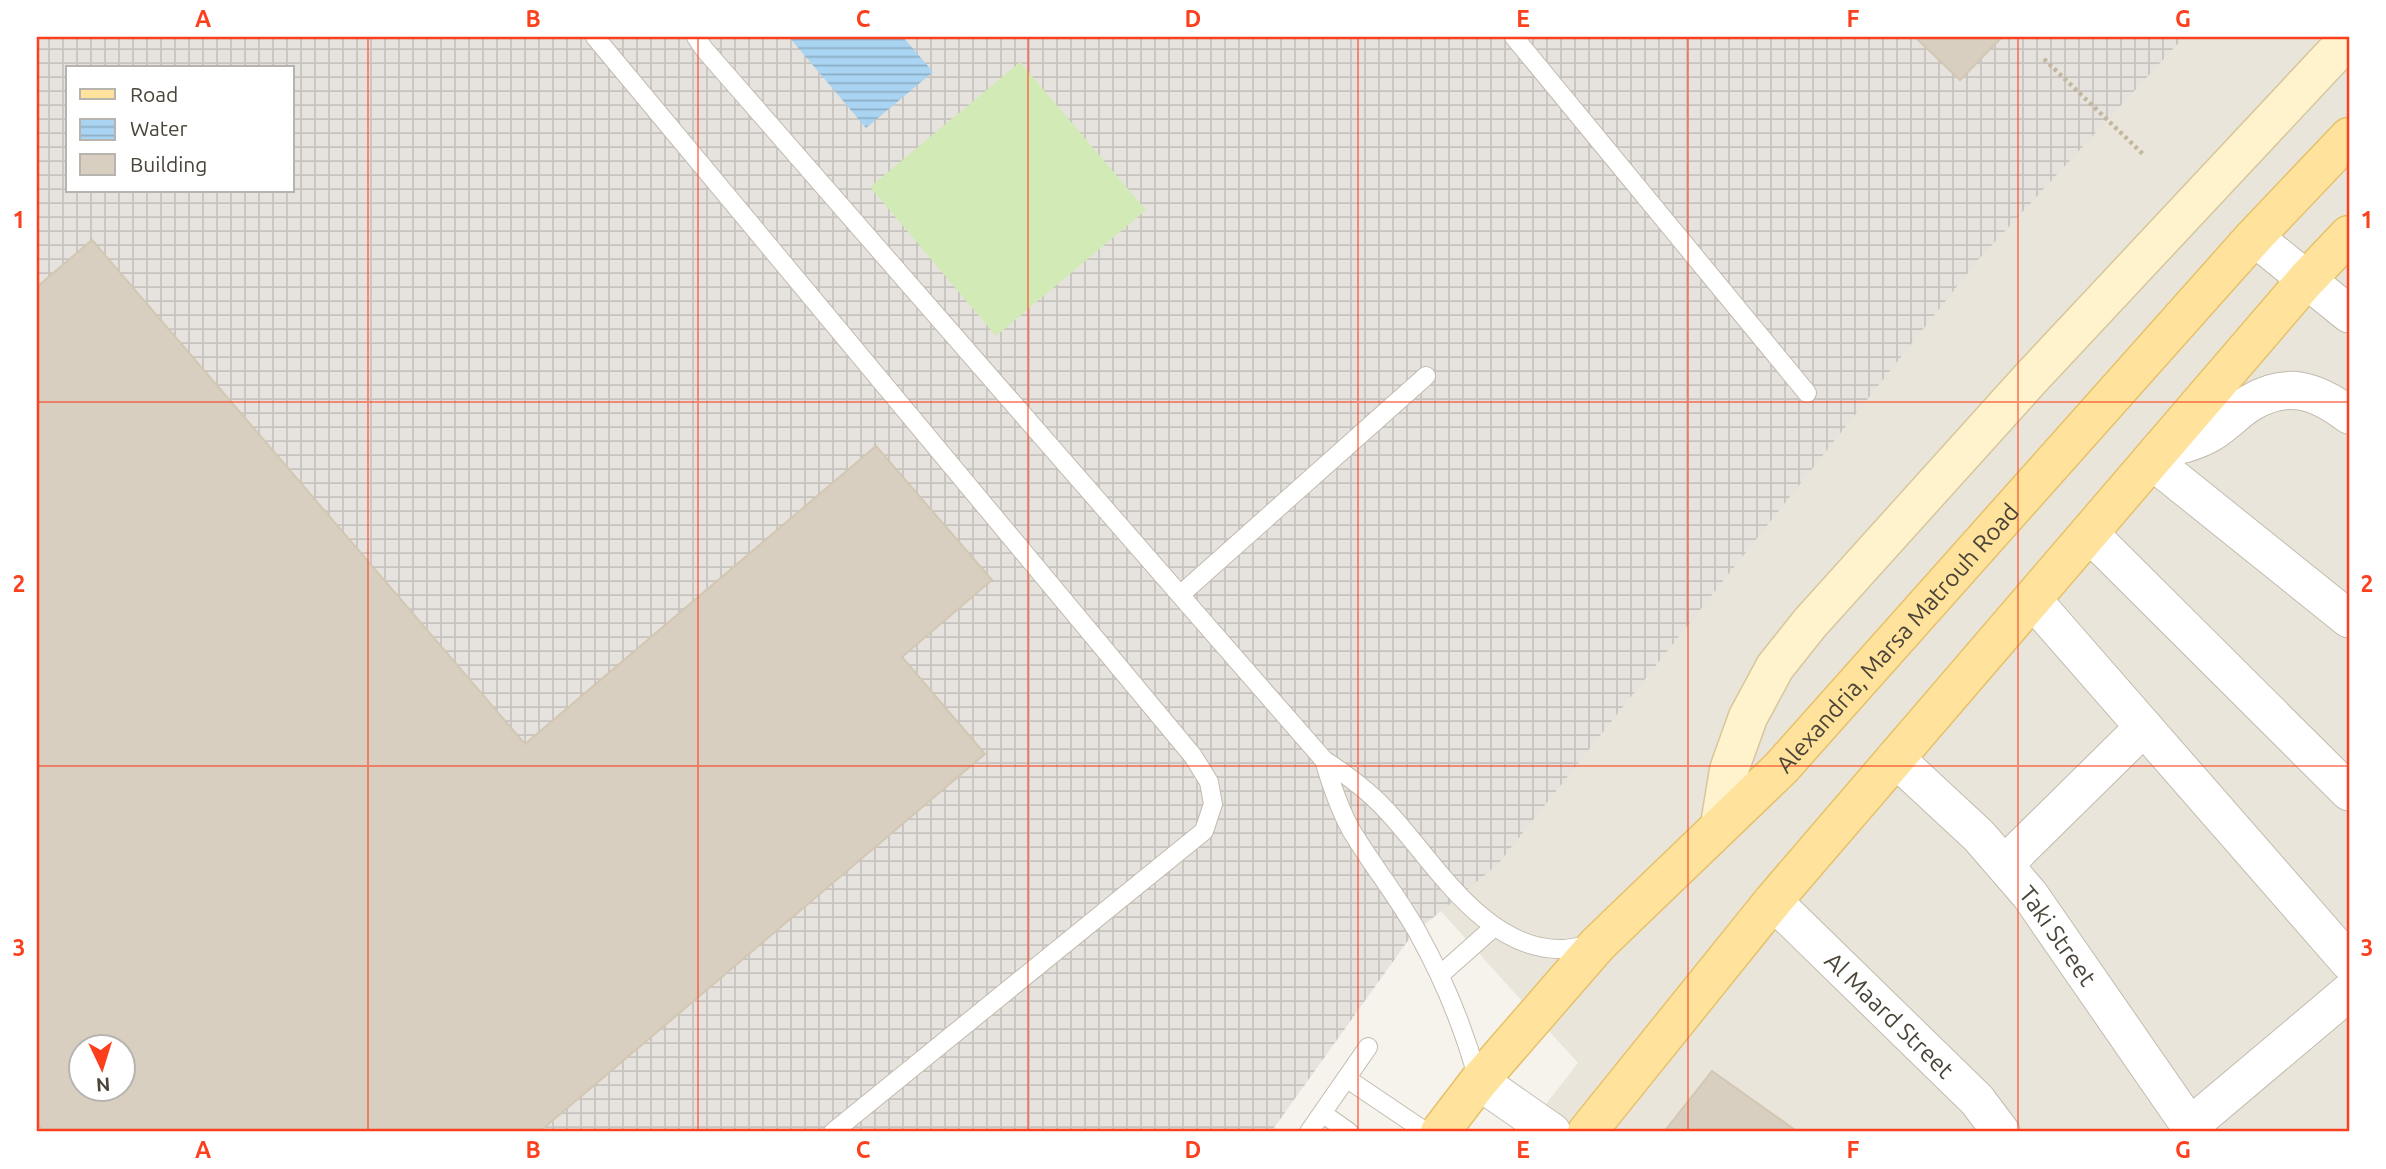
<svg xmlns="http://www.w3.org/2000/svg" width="2386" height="1169" font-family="Ubuntu,sans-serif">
	<defs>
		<pattern id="industrial-grid" width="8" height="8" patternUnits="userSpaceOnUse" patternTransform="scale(1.75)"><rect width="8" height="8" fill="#e6e2dd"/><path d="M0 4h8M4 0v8" fill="none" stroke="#c7c3be"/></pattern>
		<pattern id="water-rules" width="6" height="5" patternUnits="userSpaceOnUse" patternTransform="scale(1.75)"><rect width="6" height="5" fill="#a9d4f2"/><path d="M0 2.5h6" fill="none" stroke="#8caec5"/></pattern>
	</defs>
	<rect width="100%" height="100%" fill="#f6f3ec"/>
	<path fill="#eae5da" d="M652 37H2349V1132H1524L1578 1063Z"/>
	<path fill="url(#industrial-grid)" fill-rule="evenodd" d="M37 37H2184L1978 260 1498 864 1412 935 1271 1132H37ZM68 68H292V191H68ZM80 1046H122V1088H80Z"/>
	<path fill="#d2eab5" d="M1020 62 1146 210 996 336 870 187Z"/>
	<path fill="url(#water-rules)" d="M789 37H903L933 72 866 128Z"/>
	<path fill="#d8cfc1" stroke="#d3c7b4" stroke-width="2" fill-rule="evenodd" d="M1915 37H2002L1960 80Z
		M92 240 525 744 876 446 992 580 902 657 985 754 539 1132H45L37 1122V287ZM80 1046H122V1088H80Z
		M1712 1071 1798 1132H1664Z"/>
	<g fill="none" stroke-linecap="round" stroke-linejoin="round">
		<defs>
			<path id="lane" d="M595 37 1193 756 1209 782 1213 804 1204 831 833 1132
				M696 37 704 49 1324 760C1347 775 1369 791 1387 811 1434 861 1485 952 1564 949 1573 948 1582 946 1591 945
				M1514 37 1807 393
				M1180 595 1426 376
				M1324 760C1331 784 1339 808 1351 830 1372 865 1398 897 1418 933 1444 980 1464 1028 1478 1080
				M1440 975 1494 927
				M1346 1078 1426 1132
				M1322 1113 1349 1132
				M1309 1132 1368 1047"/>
			<g id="street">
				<path d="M2254 237 2349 314"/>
				<path d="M2160 449C2177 446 2192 443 2207 435 2223 427 2235 412 2250 403 2288 380 2317 391 2349 415"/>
				<path d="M2151 460 2349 619"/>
				<path d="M2089 533 2349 792"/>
				<path d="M2032 599 2349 962"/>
				<path id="s1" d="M1895 758 1979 836 2030 895 2194 1132"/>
				<path d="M2005 864 2144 727"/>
				<path id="s2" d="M1773 901 1977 1100 2001 1132"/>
				<path d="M1479 1081 1552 1132"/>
				<path d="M2190 1126 2349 992"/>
			</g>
			<path id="secondary" d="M1720 825 1729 770 1748 717 1775 667 1810 623 2030 379 2349 38"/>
			<g id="primary">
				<path id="s3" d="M1440 1132 1479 1081 1598 944 1781 768 2254 237 2349 137"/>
				<path d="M1587 1132 1773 901 2306 280 2349 235"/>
			</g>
		</defs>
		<use href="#lane" stroke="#c2bbae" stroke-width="20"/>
		<use href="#street" stroke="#c2bbae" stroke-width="39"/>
		<use href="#secondary" stroke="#d6c79b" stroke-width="41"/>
		<use href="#primary" stroke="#e6c16a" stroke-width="41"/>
		<path stroke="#c4b79f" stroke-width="4.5" stroke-dasharray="3.5 3.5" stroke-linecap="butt" d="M2044 59 2144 155"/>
		<use href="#lane" stroke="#fff" stroke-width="18"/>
		<use href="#street" stroke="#fff" stroke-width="37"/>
		<use href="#secondary" stroke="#fff3cd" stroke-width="38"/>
		<use href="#primary" stroke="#ffe39c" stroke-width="38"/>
	</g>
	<path fill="none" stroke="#fc3f1d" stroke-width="2" stroke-opacity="0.55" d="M368 37V1132M698 37V1132M1028 37V1132M1358 37V1132M1688 37V1132M2018 37V1132M37 402H2349M37 766H2349"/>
	<g text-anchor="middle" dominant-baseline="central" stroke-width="7" stroke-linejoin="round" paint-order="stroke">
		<g font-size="24" fill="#4b4439" stroke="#fff">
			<text stroke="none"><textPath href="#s3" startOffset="674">Alexandria, Marsa Matrouh Road</textPath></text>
			<text stroke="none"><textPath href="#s1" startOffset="242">Taki Street</textPath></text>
			<text stroke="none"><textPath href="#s2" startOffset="163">Al Maard Street</textPath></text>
		</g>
	</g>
	<rect width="2386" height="1169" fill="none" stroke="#ffffff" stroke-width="77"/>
	<rect x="66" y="66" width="228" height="126" fill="#ffffff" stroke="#b7b4b0" stroke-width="2"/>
	<rect x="80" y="89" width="35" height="10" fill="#ffe39c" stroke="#b7b4b0" stroke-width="2"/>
	<text x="130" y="102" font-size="21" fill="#4b4439">Road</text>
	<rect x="80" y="119" width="35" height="21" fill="url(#water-rules)" stroke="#b7b4b0" stroke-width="2"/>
	<text x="130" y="136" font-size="21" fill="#4b4439">Water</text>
	<rect x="80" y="154" width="35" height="21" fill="#d8cfc1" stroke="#b7b4b0" stroke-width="2"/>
	<text x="130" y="172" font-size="21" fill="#4b4439">Building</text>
	<g transform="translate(102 1068) rotate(176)"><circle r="33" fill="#ffffff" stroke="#b7b4b0" stroke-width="2"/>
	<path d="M0-5L12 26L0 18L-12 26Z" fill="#fc3f1d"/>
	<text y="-10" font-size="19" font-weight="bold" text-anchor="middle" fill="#4b4439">N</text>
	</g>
	<rect x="38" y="38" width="2310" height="1092" fill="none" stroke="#fc3f1d" stroke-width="2.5"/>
	<g font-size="23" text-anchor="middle" font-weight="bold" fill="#fc3f1d">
		<text x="203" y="27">A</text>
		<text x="533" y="27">B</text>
		<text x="863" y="27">C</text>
		<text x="1193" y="27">D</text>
		<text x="1523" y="27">E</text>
		<text x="1853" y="27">F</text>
		<text x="2183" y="27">G</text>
		<text x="19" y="228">1</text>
		<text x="2367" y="228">1</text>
		<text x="19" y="592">2</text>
		<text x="2367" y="592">2</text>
		<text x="19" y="956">3</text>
		<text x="2367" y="956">3</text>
		<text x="203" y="1158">A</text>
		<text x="533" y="1158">B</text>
		<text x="863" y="1158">C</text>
		<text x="1193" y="1158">D</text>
		<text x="1523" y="1158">E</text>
		<text x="1853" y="1158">F</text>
		<text x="2183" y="1158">G</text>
	</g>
</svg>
